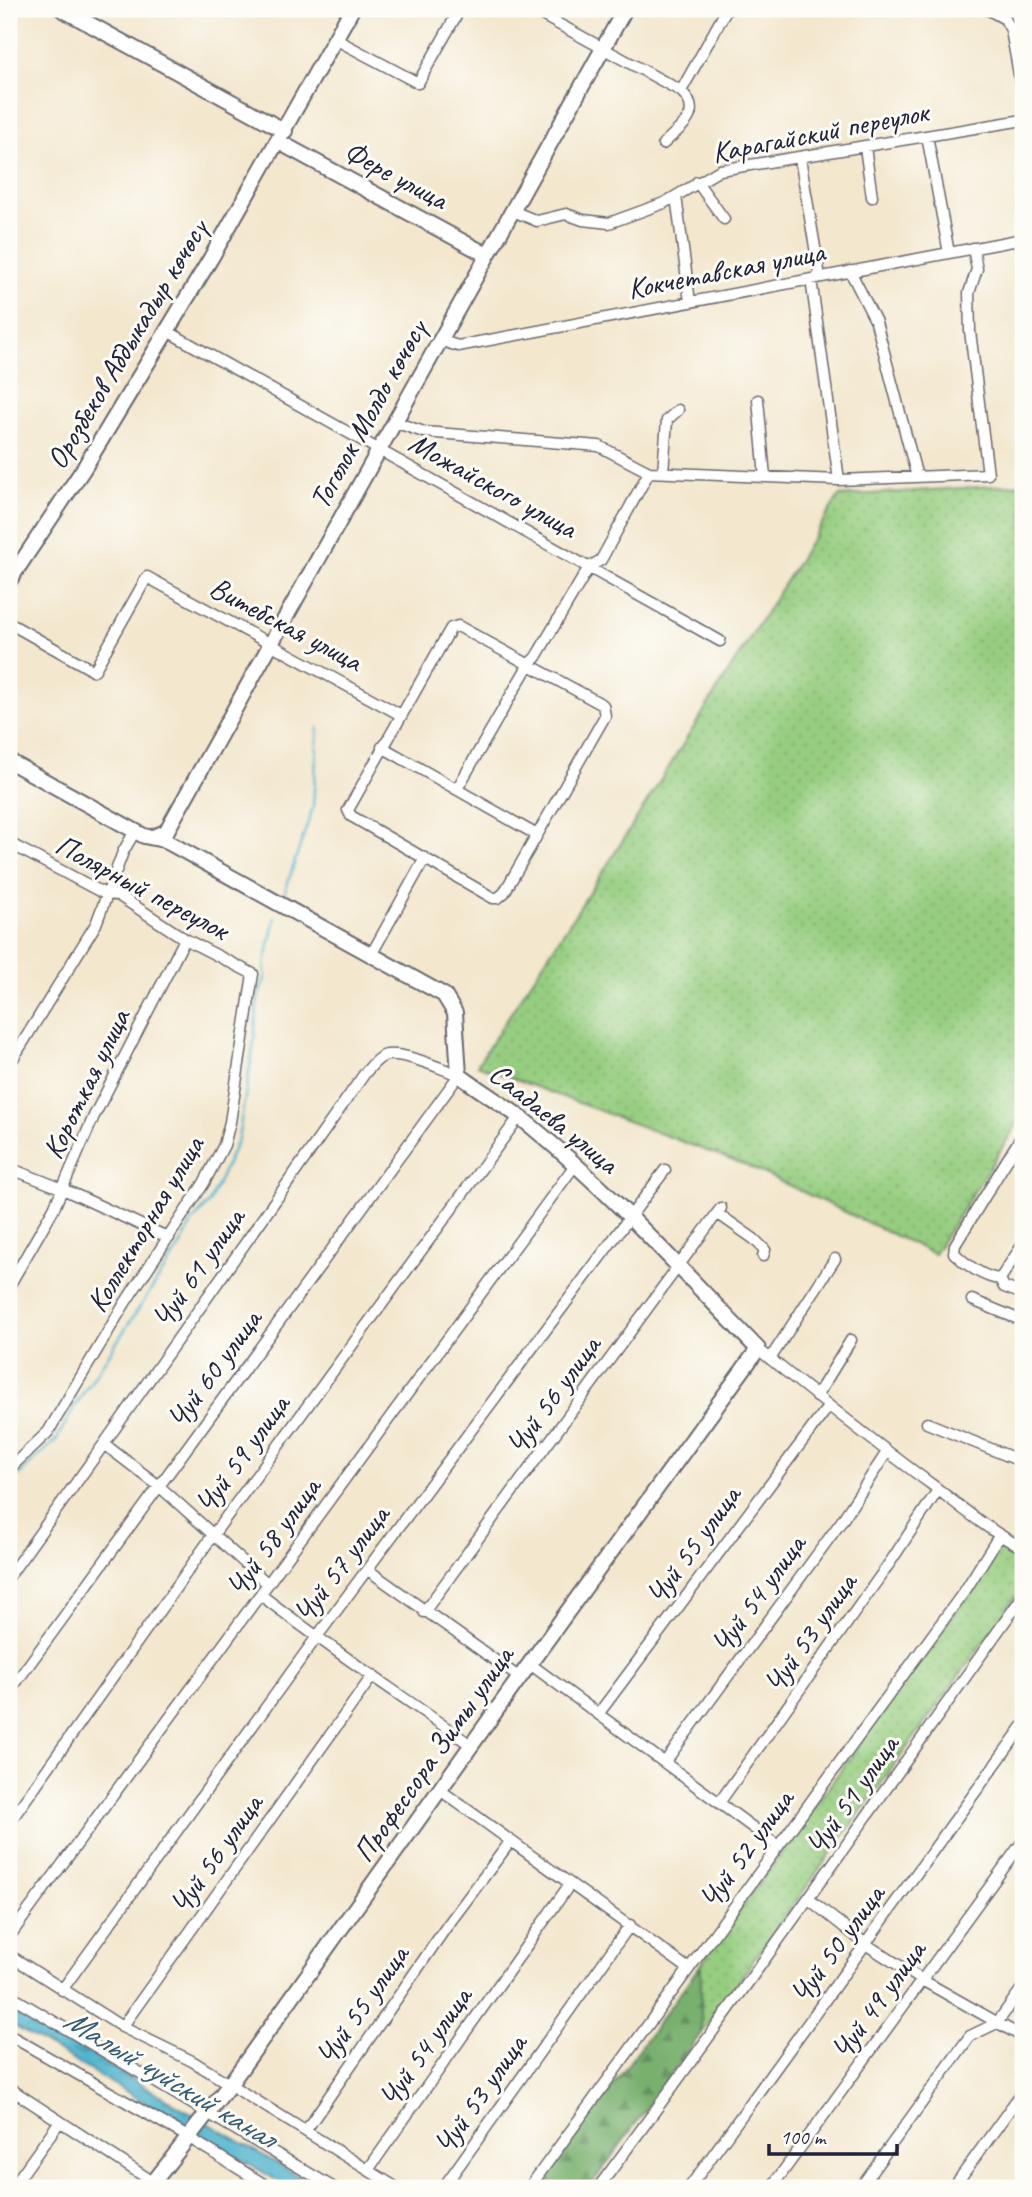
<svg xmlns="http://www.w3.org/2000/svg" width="1032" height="2197" font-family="Caveat,sans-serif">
	<defs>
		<pattern id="grass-dots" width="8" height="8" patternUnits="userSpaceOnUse" patternTransform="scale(1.75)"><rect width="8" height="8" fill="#96cd80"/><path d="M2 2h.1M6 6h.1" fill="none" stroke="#81b070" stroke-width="1.8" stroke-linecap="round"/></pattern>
		<pattern id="forest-firs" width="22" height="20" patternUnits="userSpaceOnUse" patternTransform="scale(1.75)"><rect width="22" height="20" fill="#78b06e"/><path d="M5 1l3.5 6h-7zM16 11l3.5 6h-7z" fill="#628f5c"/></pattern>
		<pattern id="water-ripples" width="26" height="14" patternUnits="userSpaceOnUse" patternTransform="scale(1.75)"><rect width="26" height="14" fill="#4eb3cd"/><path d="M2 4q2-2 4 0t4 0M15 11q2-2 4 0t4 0" fill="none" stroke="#4091a8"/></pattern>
	</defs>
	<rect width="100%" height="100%" fill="#fdfcf7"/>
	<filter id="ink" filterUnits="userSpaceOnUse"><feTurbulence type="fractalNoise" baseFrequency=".0143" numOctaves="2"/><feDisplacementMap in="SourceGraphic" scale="14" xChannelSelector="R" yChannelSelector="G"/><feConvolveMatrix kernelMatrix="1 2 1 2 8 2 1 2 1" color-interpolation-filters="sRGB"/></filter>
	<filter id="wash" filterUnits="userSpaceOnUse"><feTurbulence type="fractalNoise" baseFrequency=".00686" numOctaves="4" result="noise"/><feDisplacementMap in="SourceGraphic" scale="28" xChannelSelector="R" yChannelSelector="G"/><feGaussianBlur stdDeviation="1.57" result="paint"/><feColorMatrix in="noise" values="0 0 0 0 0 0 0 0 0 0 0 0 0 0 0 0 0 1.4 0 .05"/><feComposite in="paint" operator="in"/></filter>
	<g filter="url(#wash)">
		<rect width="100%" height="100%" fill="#f3e7cd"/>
		<path fill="url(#grass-dots)" stroke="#5c785e" stroke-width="2" d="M1023 484V1115L934 1254 750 1167 477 1065 613 856 839 496Z
			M1001 1548 1023 1564V1587L701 2033V1964Z"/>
		<path fill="url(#forest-firs)" stroke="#4d6954" stroke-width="2" d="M701 1964V2033L589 2188H538Z"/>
		<path fill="url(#water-ripples)" stroke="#386a84" stroke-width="2" d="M9 2007 285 2168 317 2188H290L9 2023Z"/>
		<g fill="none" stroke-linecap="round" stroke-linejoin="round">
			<path stroke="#4eb3cd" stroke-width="2.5" d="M284 894 313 807 318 727
				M9 1484 57 1439 76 1404 182 1243 192 1222 209 1203 238 1139 254 1042 258 997 265 979 266 959 275 918"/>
		</g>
	</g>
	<g filter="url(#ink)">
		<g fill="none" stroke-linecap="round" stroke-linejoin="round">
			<defs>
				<path id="street" d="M531 9 681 91C705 114 680 127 663 144
					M987 9 1005 19 1011 30 1023 96
					M335 39 418 83 460 9
					M681 91 727 9
					M927 136 949 253
					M865 147 872 197
					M800 158 820 277
					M697 182 724 219
					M676 196 690 302
					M513 211 537 221 566 214 583 220 609 223 664 203 720 170 1023 120
					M850 271 876 322 917 477
					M811 279 839 480
					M167 331 720 641
					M439 340 458 346 1023 239
					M758 400 765 477
					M394 422 424 432 599 446 649 472 839 480 988 474 970 331 969 293 977 269 973 248
					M663 472 667 420 678 410
					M9 623 94 671 147 577 401 715
					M458 626 603 705 605 716 504 893 498 898H493L351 816 348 810 451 628Z
					M382 747 537 835
					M457 789 529 664 536 657 589 567 601 560 649 472
					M9 843 105 894 118 895 185 939 253 974 230 1122 224 1145 204 1183 125 1303 48 1432 9 1469
					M371 955 425 858
					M9 1065 96 924 123 852 135 831
					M9 1168 63 1189 169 1238
					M717 1213 754 1239 765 1250 763 1256
					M1000 1279C984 1278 965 1264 954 1253L955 1245 1023 1134
					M1000 1279 1023 1244
					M1000 1279 1004 1287 1023 1294
					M9 1286 54 1208 94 1116 185 939
					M972 1300 1023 1321
					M758 1349C815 1395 872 1441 931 1484 961 1507 989 1531 1023 1548
					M770 1359 835 1259
					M816 1397 851 1340
					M927 1423 1023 1462
					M104 1444 159 1486 268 1584
					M368 1570 520 1678
					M9 1576 104 1444 365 1073C371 1067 378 1056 387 1055 408 1053 439 1068 459 1075L9 1692
					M261 1595C329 1648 401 1695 472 1746
					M424 1612 721 1208
					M530 1664 778 1846
					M599 1713 828 1407
					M665 1762 841 1522 887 1452
					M440 1790 689 1969
					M719 1803 891 1561 938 1490
					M9 1823 213 1535 519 1117
					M810 1900 867 1945 922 1980 1023 2037
					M9 1937 575 1165
					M9 1955 122 2027 192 2061 397 2188
					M62 1990 316 1638 665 1170
					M9 1995 334 2188
					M122 2027 373 1675
					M9 2035 188 2137 270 2188
					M9 2088 153 2182
					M306 2130 447 1926 510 1842
					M368 2170 570 1884
					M12 2188 60 2121
					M443 2188 630 1925
					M529 2188 966 1589 999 1536
					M598 2188C743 1993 882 1794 1023 1596
					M689 2188 1023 1726
					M771 2188 1023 1841
					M860 2188 970 2036 997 2023 1023 1987
					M953 2188 1023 2091"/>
				<path id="secondary" d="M62 9 285 131
					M279 142 487 255
					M9 581 84 468 211 258 352 9
					M9 761 144 836 164 840 444 995 455 1013 459 1075C479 1090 501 1103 521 1118 607 1187 681 1270 758 1349L515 1684 230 2084 149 2188
					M153 837 166 832 625 9"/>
			</defs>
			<use href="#street" stroke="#6b676e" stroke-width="13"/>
			<use href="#secondary" stroke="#6b676e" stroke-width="18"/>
			<use href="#street" stroke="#fff" stroke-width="10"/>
			<use href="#secondary" stroke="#fff" stroke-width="14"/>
		</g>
	</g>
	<g text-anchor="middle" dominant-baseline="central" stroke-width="6" stroke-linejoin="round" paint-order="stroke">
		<g font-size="30" fill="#22223b" stroke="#fdfcf7">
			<text transform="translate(820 132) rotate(-11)">Карагайский переулок</text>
			<text transform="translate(396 175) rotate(28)">Фере улица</text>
			<text transform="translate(726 270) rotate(-11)">Кокчетавская улица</text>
			<text transform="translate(127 344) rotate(-59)">Орозбеков Абдыкадыр көчөсү</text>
			<text transform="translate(368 414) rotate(-61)">Тоголок Молдо көчөсү</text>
			<text transform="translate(493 485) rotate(29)">Можайского улица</text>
			<text transform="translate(286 624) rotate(28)">Витебская улица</text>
			<text transform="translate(142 887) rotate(28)">Полярный переулок</text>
			<text transform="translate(86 1084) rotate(-64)">Короткая улица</text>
			<text transform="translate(554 1118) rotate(39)">Саадаева улица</text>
			<text transform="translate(145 1224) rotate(-59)">Коллекторная улица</text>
			<text transform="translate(198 1268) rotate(-55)">Чуй 61 улица</text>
			<text transform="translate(214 1369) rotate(-54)">Чуй 60 улица</text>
			<text transform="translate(553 1395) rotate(-54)">Чуй 56 улица</text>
			<text transform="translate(242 1454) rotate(-54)">Чуй 59 улица</text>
			<text transform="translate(273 1537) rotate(-54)">Чуй 58 улица</text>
			<text transform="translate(693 1545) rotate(-54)">Чуй 55 улица</text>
			<text transform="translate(341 1564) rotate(-53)">Чуй 57 улица</text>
			<text transform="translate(758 1594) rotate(-54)">Чуй 54 улица</text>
			<text transform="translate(810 1633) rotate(-55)">Чуй 53 улица</text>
			<text transform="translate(433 1754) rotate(-55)">Профессора Зимы улица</text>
			<text transform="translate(852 1795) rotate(-55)">Чуй 51 улица</text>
			<text transform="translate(746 1849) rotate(-54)">Чуй 52 улица</text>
			<text transform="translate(216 1854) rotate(-55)">Чуй 56 улица</text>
			<text transform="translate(837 1944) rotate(-54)">Чуй 50 улица</text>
			<text transform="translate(878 2000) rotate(-54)">Чуй 49 улица</text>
			<text transform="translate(362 2005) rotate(-55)">Чуй 55 улица</text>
			<text transform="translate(425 2047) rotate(-55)">Чуй 54 улица</text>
			<text transform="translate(480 2094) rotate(-55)">Чуй 53 улица</text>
		</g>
		<g font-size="32" font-style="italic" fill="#345c75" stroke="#fdfcf7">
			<text transform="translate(170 2078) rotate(31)">Малый чуйский канал</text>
		</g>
	</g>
	<rect width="1032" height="2197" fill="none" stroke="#fdfcf7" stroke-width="35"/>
	<path d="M769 2144v10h128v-10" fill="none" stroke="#22223b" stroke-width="3.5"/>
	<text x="780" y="2144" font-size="21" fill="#22223b" stroke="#fdfcf7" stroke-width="5" paint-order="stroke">100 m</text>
</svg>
